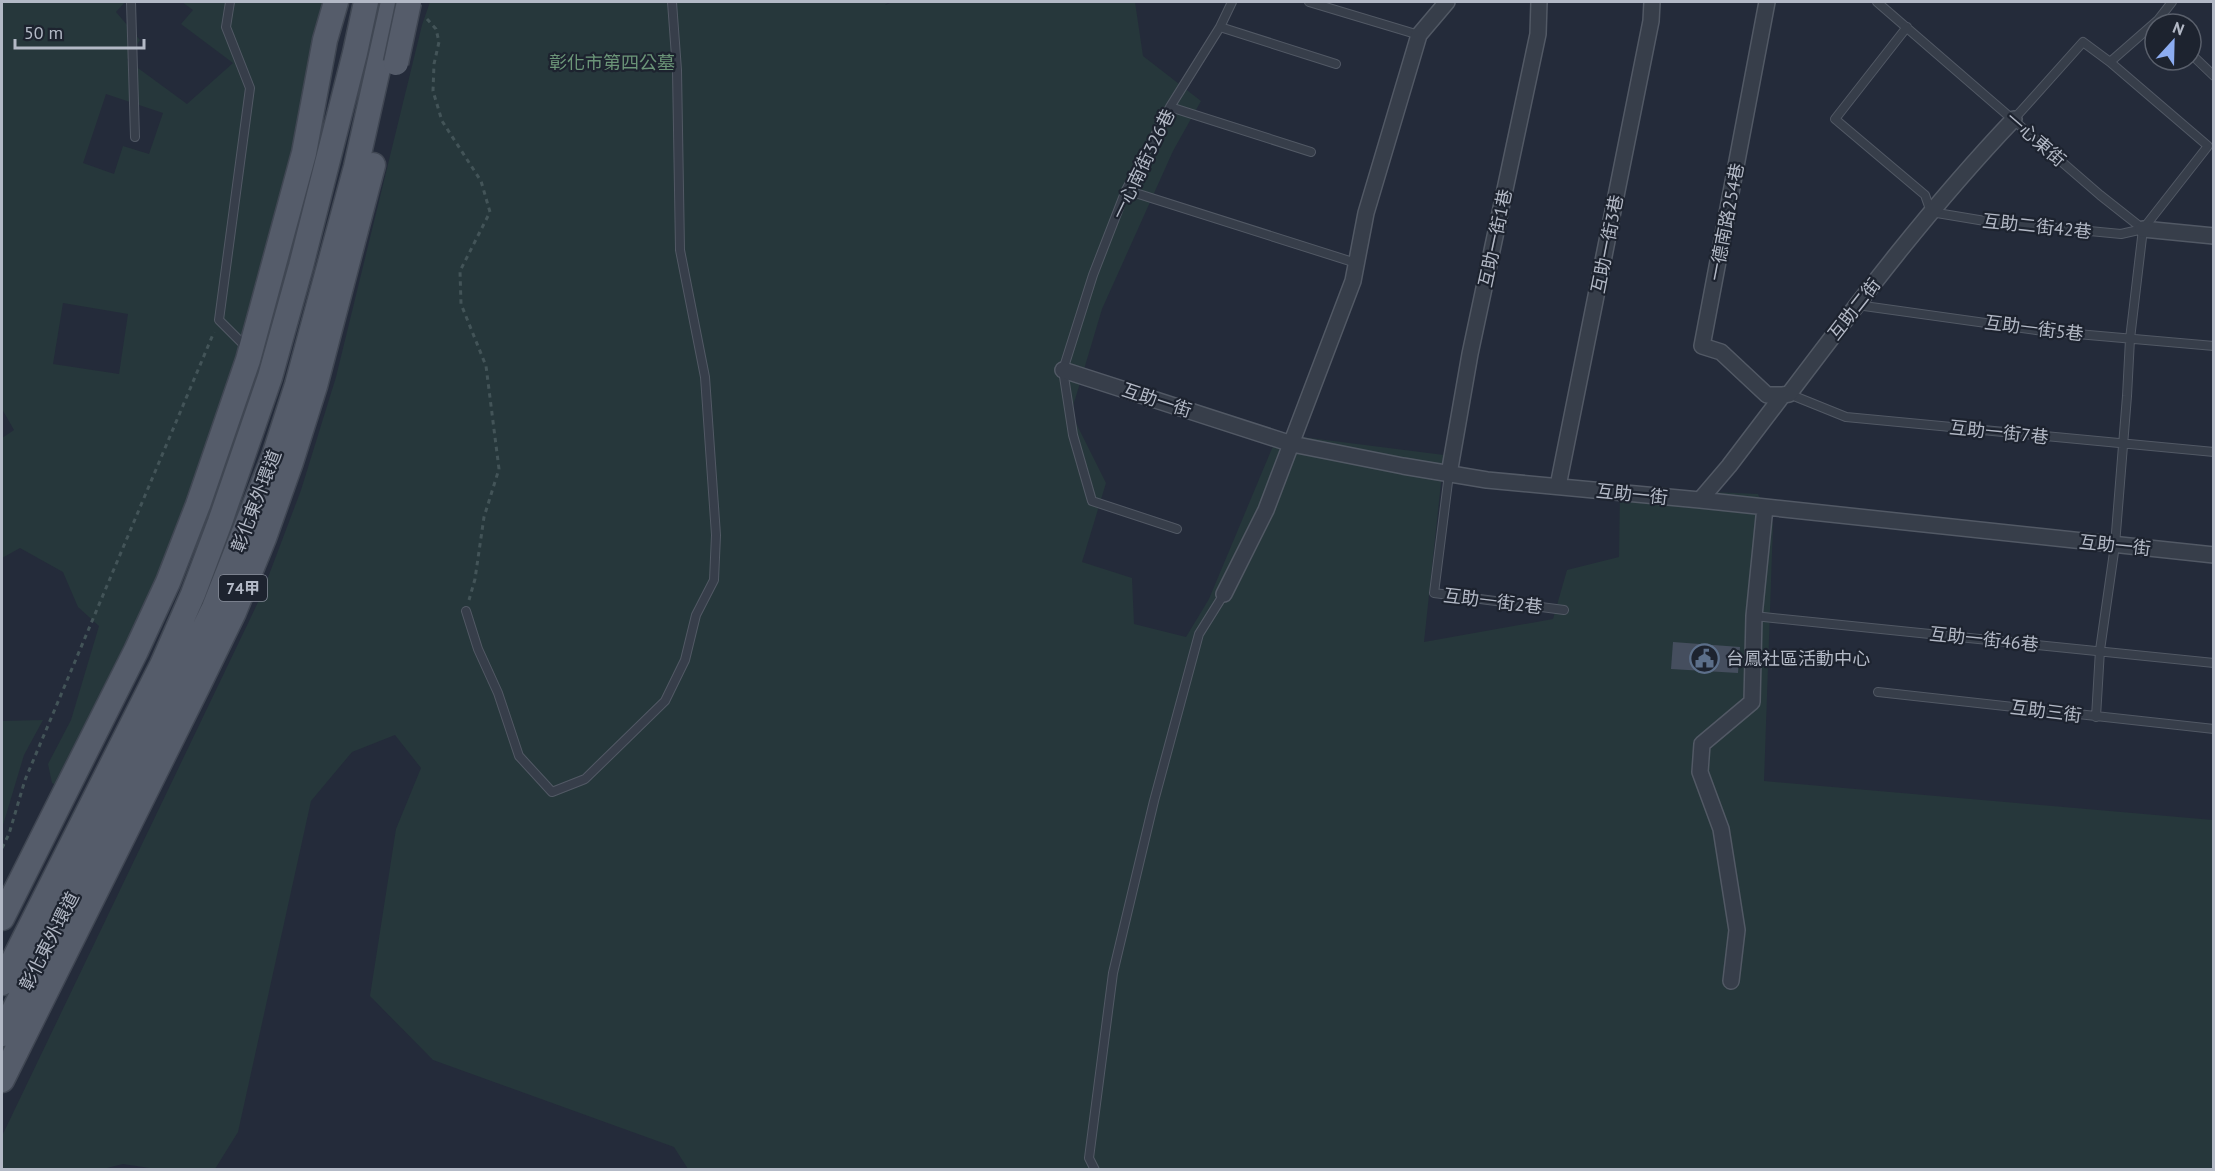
<svg xmlns="http://www.w3.org/2000/svg" width="2215" height="1171" font-family="'PT Sans','Noto Sans TC',sans-serif">
	<rect width="100%" height="100%" fill="#242b3a"/>
	<path fill="#26373b" fill-rule="evenodd" d="M2 2H125L116 12 140 40 127 60 187 104 233 63 181 24 193 10 182 2H329L267 297 196 510 69 792 52 783 48 764 71 720 99 626 78 607 63 572 20 548 2 558V438L14 430 2 409ZM106 94 163 113 149 154 123 146 114 174 83 163ZM63 303 128 314 119 374 53 364Z
		M430 2H889L885 5 893 2H1135L1143 56 1201 101 1173 151 1102 309 1071 413 1106 483 1082 562 1132 578 1134 624 1186 637 1209 599 1278 434 1444 455 1424 642 1553 619 1567 570 1619 557 1620 488 1758 494 1773 525 1764 781 2213 820V1169H688L674 1147 433 1060 370 996 396 829 421 768 395 735 352 752 311 801 238 1132 215 1169 163 1170 123 1164 103 1169H2V1136L261 596 301 490 336 377 422 25Z
		M43 720 24 755 3 825H2V721Z"/>
	<path fill="#454e5e" d="M1673 642 1740 647 1738 673 1671 669Z"/>
	<g fill="none" stroke-linecap="round" stroke-linejoin="round">
		<defs>
			<path id="service" d="M131 2 135 137
				M230 2 226 27 250 88 219 320 247 348
				M1309 2 1419 35
				M1877 2 2100 195 2143 229
				M1220 27 1336 64
				M1907 27 1835 119 1925 195 1931 212 1985 221 2121 234 2143 229
				M2191 54 2214 76
				M1170 107 1311 152
				M2014 119 2083 42 2110 62 2158 20 2172 2
				M1126 190 1356 263
				M1857 305 2043 331 2214 346
				M1789 394 1846 417 2214 452
				M1449 474 1434 593 1564 610
				M1177 529 1092 501 1073 435 1063 370 1093 275 1126 190 1170 107 1220 27 1232 2
				M466 611 478 649 498 693 519 756 552 792 585 779 665 701 685 660 696 615 714 580 716 535 705 377 680 250 677 70 672 2
				M1754 616 2214 663
				M1878 692 2214 729
				M2096 717 2100 650 2115 545 2127 396 2130 339 2143 229 2208 146 2110 62
				M1095 1170 1089 1158 1113 973 1154 801 1199 634 1224 594"/>
			<path id="minor" d="M1767 2 1702 346 1721 352 1767 395H1783
				M2143 229 2214 236
				M1063 370 1292 444 1403 466 1487 480 1700 500 2214 555
				M1449 474 1470 354 1538 34 1539 2
				M1558 486 1651 21 1652 2
				M1700 500 1729 466 1783 395 1789 394C1860 300 1932 205 2014 119
				M1224 594 1266 510 1353 281 1366 213 1419 35 1447 2
				M1731 981 1737 930 1721 829 1700 772 1702 744 1752 702 1754 616 1765 507"/>
			<path id="primary" d="M2 918 136 651 168 582 198 505 248 360 304 153 325 40 336 2
				M2 983 162 665 193 594 220 522 270 377 301 266 355 53 366 2
				M2 1034 181 676 214 608 274 456 297 385 356 167 393 2
				M2 1080 199 684 234 612 264 538 291 462 315 386 373 165"/>
		</defs>
		<use href="#service" stroke="#525965" stroke-width="10"/>
		<use href="#minor" stroke="#525965" stroke-width="18"/>
		<use href="#primary" stroke="#404753" stroke-width="27"/>
		<path stroke="#435458" stroke-width="3" stroke-dasharray="4.5 4.5" stroke-linecap="butt" d="M427 19 436 29 439 42 434 64 433 91 442 121 481 181 490 212 460 271 461 304 486 366 499 469 484 517 475 579 469 600
			M2 848 9 834 25 780 214 332"/>
		<use href="#service" stroke="#373e4a" stroke-width="8"/>
		<use href="#minor" stroke="#373e4a" stroke-width="15"/>
		<use href="#primary" stroke="#555c6a" stroke-width="24"/>
		<defs>
			<path id="primary-bridge" d="M396 63 409 2"/>
		</defs>
		<use href="#primary-bridge" stroke="#404753" stroke-width="27" stroke-linecap="butt"/>
		<use href="#primary-bridge" stroke="#555c6a" stroke-width="24"/>
	</g>
	<defs>
		<symbol id="civic-ring" viewBox="-11 -11 22 22"><circle r="9.5" fill="#1d232f" stroke="#5c6f8a" stroke-width="1.5"/><path d="M-.6-6.5H3V-4.5H.6V-3L4-1V1h2V6H-6V1h2V-1L-.6-3ZM-1.2 2.5V6h2.4V2.5Z" fill="#5c6f8a"/></symbol>
	</defs>
	<g fill-rule="evenodd">
		<use href="#civic-ring" x="1688" y="642" width="33" height="33"/>
	</g>
	<g text-anchor="middle" dominant-baseline="central" stroke-width="4.5" stroke-linejoin="round" paint-order="stroke">
		<rect fill="#1d232f" stroke="#868c99" stroke-width="1.5" x="219" y="575" width="48" height="26" rx="4.5"/>
		<g font-size="16" font-weight="bold" fill="#b3b9c6">
			<text x="243" y="588">74甲</text>
		</g>
		<g font-size="18" fill="#6b9578" stroke="#1d232f">
			<text x="612" y="62">彰化市第四公墓</text>
		</g>
		<g font-size="18" fill="#b3b9c6" stroke="#1d232f">
			<text transform="translate(2036 139) rotate(41)">一心東街</text>
			<text transform="translate(1143 164) rotate(-64)">一心南街326巷</text>
			<text transform="translate(1726 222) rotate(-79)">一德南路254巷</text>
			<text transform="translate(2037 226) rotate(6)">互助二街42巷</text>
			<text transform="translate(1495 238) rotate(-78)">互助一街1巷</text>
			<text transform="translate(1607 244) rotate(-79)">互助一街3巷</text>
			<text transform="translate(1854 309) rotate(-52)">互助二街</text>
			<text transform="translate(2034 328) rotate(7)">互助一街5巷</text>
			<text transform="translate(1157 400) rotate(18)">互助一街</text>
			<text transform="translate(1999 432) rotate(6)">互助一街7巷</text>
			<text transform="translate(1632 494) rotate(6)">互助一街</text>
			<text transform="translate(256 501) rotate(-69)">彰化東外環道</text>
			<text transform="translate(2115 545) rotate(6)">互助一街</text>
			<text transform="translate(1493 601) rotate(7)">互助一街2巷</text>
			<text transform="translate(1984 639) rotate(6)">互助一街46巷</text>
			<text transform="translate(2046 711) rotate(7)">互助三街</text>
			<text transform="translate(49 941) rotate(-63)">彰化東外環道</text>
		</g>
		<g font-size="18" fill="#b3b9c6" stroke="#1d232f" text-anchor="start">
			<text x="1726" y="658">台鳳社區活動中心</text>
		</g>
	</g>
	<rect width="2215" height="1171" fill="none" stroke="#b3b9c6" stroke-width="6"/>
	<g transform="translate(2173 42) rotate(22)"><circle r="28" fill="#1d232f" stroke="#595f6b" stroke-width="1.5"/>
	<path d="M0-4.5L10 22L0 15L-10 22Z" fill="#8cacf1"/>
	<text y="-9" font-size="16" font-weight="bold" text-anchor="middle" fill="#b3b9c6">N</text>
	</g>
	<path d="M15 39v9h129v-9" fill="none" stroke="#b3b9c6" stroke-width="3"/>
	<text x="24" y="39" font-size="18" fill="#b3b9c6" stroke="#1d232f" stroke-width="4.5" paint-order="stroke">50 m</text>
</svg>
